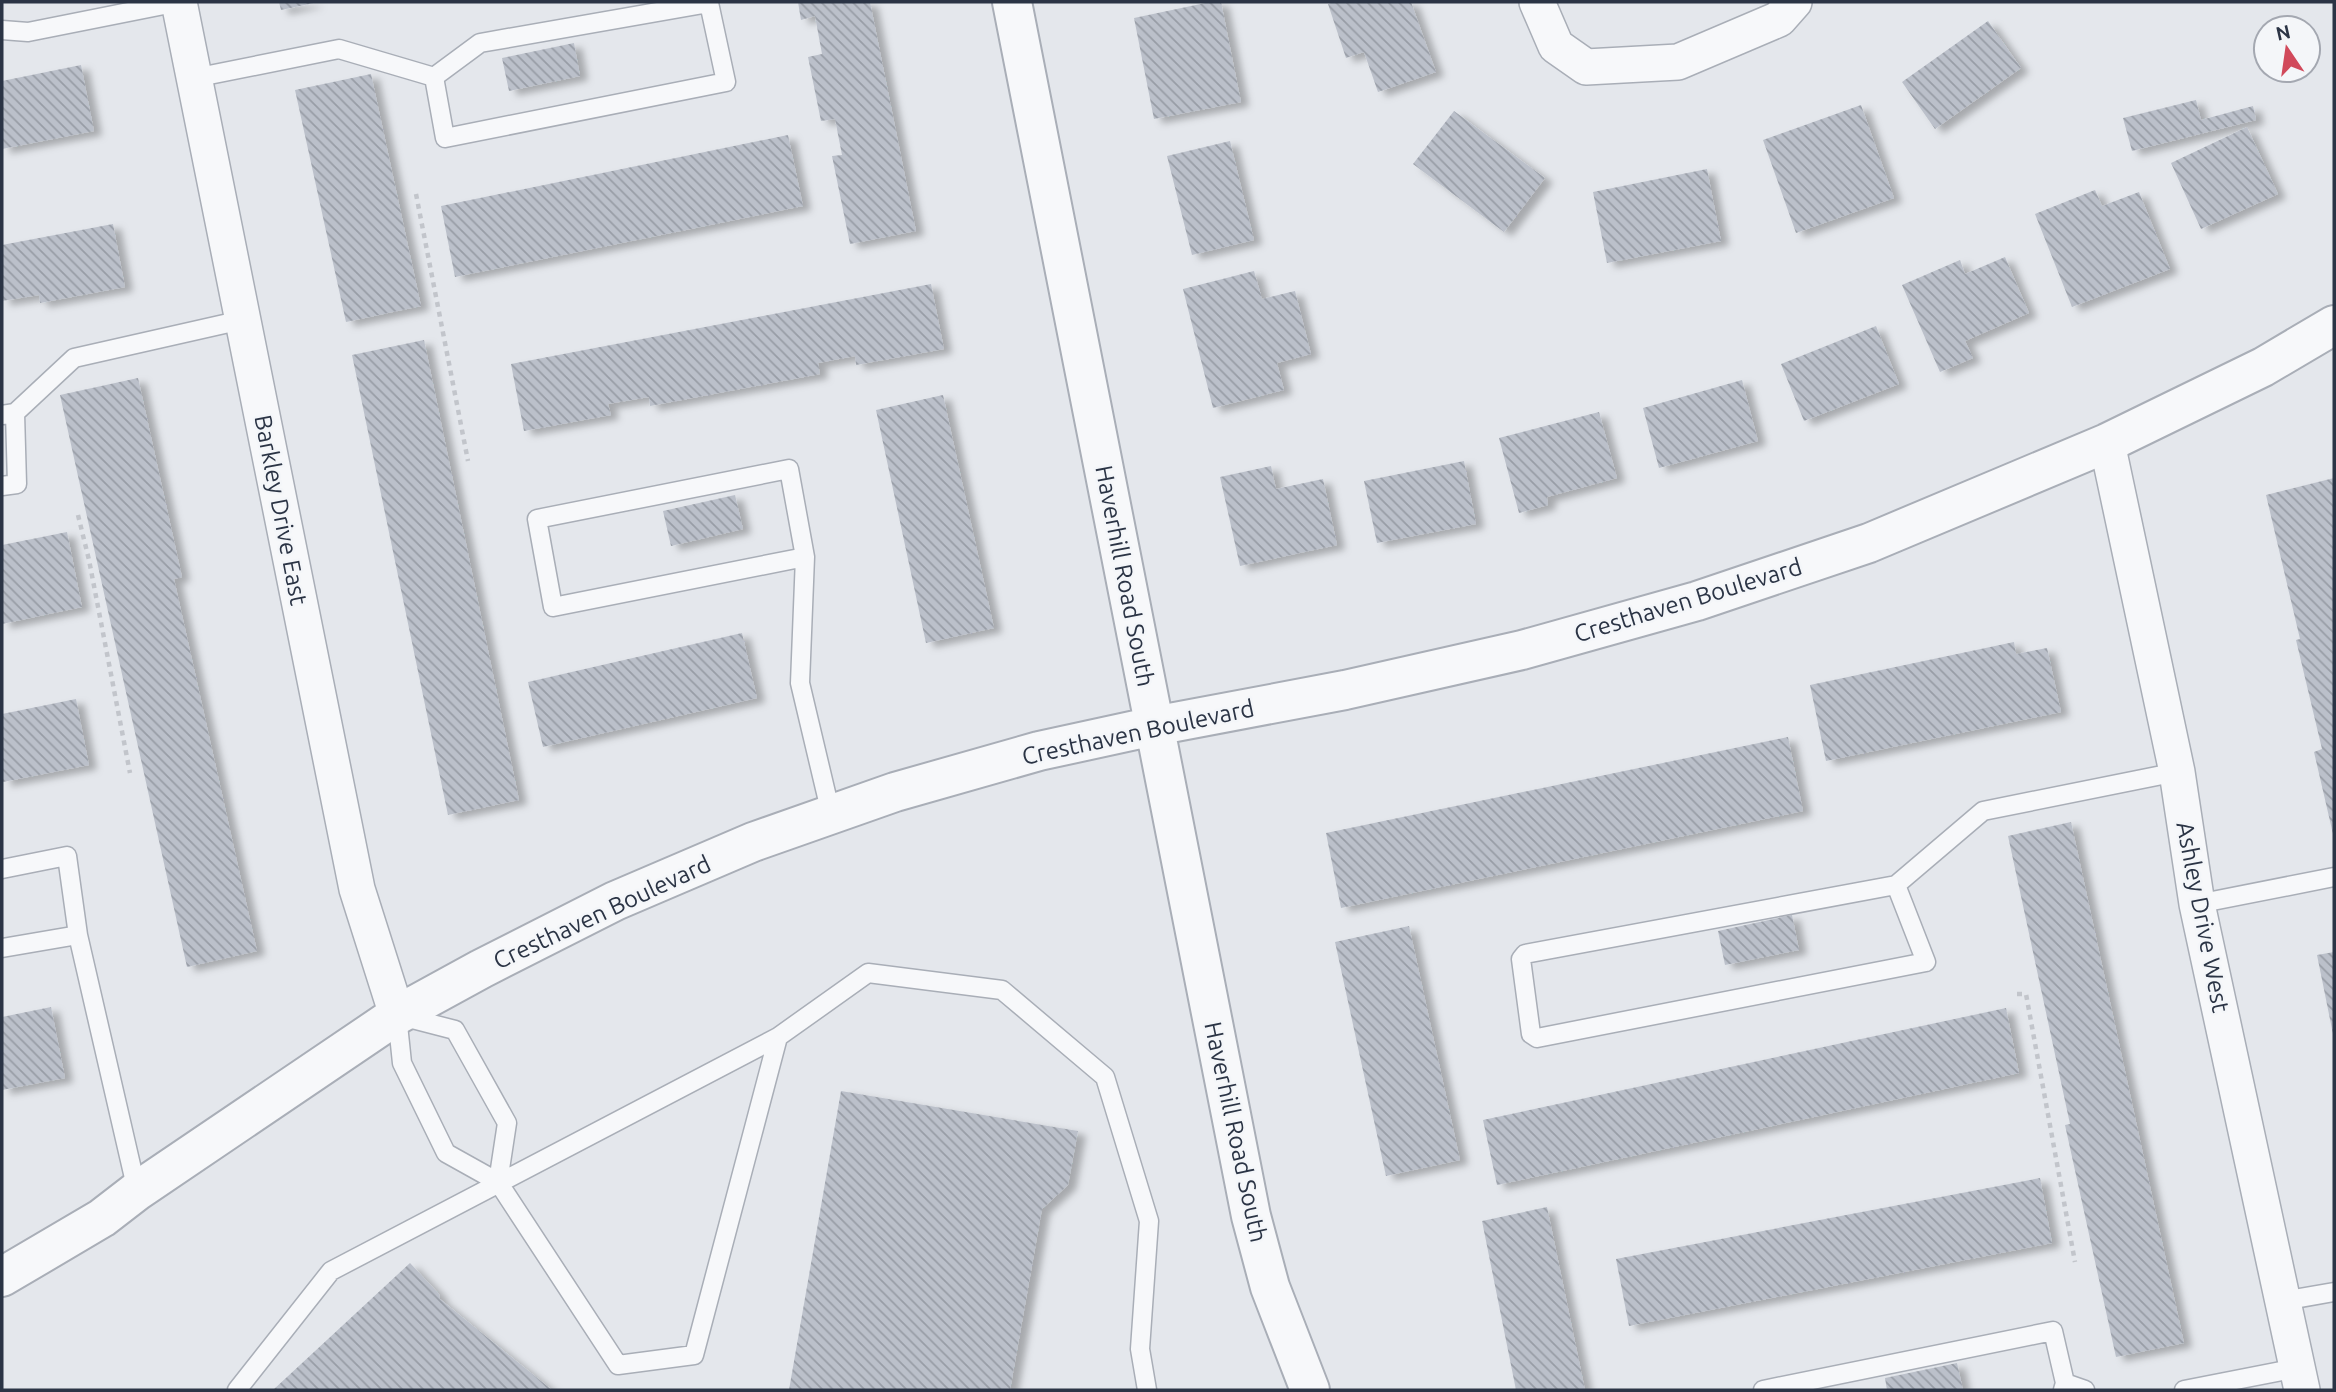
<svg xmlns="http://www.w3.org/2000/svg" width="2336" height="1392" font-family="Ubuntu,sans-serif">
	<defs>
		<pattern id="building-back-hatch" width="6" height="6" patternUnits="userSpaceOnUse" patternTransform="scale(1.75)"><rect width="6" height="6" fill="#bbc0ca"/><path d="M-1 5l2 2M0 0l6 6M5-1l2 2" fill="none" stroke="#989da6"/></pattern>
		<filter id="shadow"><feDropShadow dx="8" dy="4.5" stdDeviation="3.5" flood-color="#0004"/></filter>
	</defs>
	<rect width="100%" height="100%" fill="#e4e7ec"/>
	<path fill="url(#building-back-hatch)" filter="url(#shadow)" d="M279 2H314V3L281 10Z
		M798 2H870L916 231 850 244 832 156 842 155 835 119 821 121 808 57 822 54 815 16 801 20Z
		M1210 2H1221L1241 102 1154 119 1134 18Z
		M1334 2H1411L1436 72 1378 92 1364 52 1346 58 1328 4Z
		M1988 21 2021 68 1935 129 1902 82Z
		M574 43 580 76 509 91 502 58Z
		M81 65 94 131 2 149V81Z
		M371 74 421 306 346 322 295 90Z
		M2196 100 2201 120 2253 106 2256 120 2132 151 2123 118Z
		M1861 105 1894 198 1796 233 1763 140Z
		M1454 111 1545 178 1504 232 1413 164Z
		M2247 127 2278 194 2201 229 2171 163Z
		M788 135 803 206 455 277 441 206Z
		M1230 141 1254 240 1192 255 1167 156Z
		M1707 169 1721 241 1607 263 1593 192Z
		M2095 190 2102 206 2139 192 2170 269 2072 307 2035 214Z
		M113 224 125 287 40 303 39 295 2 301V245Z
		M2005 257 2029 313 1965 341 1973 358 1940 372 1902 285 1960 260 1965 274Z
		M1254 271 1262 299 1295 291 1311 354 1277 363 1284 390 1213 408 1183 289Z
		M931 284 944 349 856 365 855 356 818 363 820 374 650 406 649 397 608 404 611 415 524 431 511 364Z
		M1876 326 1899 384 1804 421 1781 364Z
		M424 340 519 800 448 815 352 355Z
		M138 378 182 577 174 579 257 951 187 967 60 395Z
		M1742 380 1758 441 1659 468 1643 408Z
		M943 395 994 628 926 643 876 410Z
		M1599 412 1617 478 1547 497 1548 505 1519 513 1499 438Z
		M1464 461 1476 524 1377 543 1364 481Z
		M1271 466 1276 489 1323 479 1337 545 1240 566 1220 477Z
		M2334 478V834H2333L2314 752 2322 749 2296 640 2300 639 2266 495Z
		M735 495 743 529 671 546 663 511Z
		M67 532 82 607 2 624V545Z
		M742 633 757 698 543 747 528 682Z
		M2014 642 2016 654 2047 648 2061 712 1826 761 1810 685Z
		M76 699 89 765 3 782 2 714Z
		M1788 737 1803 811 1341 908 1326 833Z
		M2071 822 2184 1343 2116 1357 2065 1125 2070 1124 2008 836Z
		M1792 915 1799 950 1725 965 1718 931Z
		M1409 926 1460 1160 1386 1176 1335 942Z
		M2334 952V1034H2333L2317 955Z
		M51 1007 65 1078 2 1090V1017Z
		M2006 1008 2019 1073 1497 1185 1483 1120Z
		M841 1091 1078 1131 1068 1185 1042 1209 1010 1390H789Z
		M2040 1178 2052 1243 1629 1326 1616 1259Z
		M1547 1207 1585 1390H1516L1482 1221Z
		M410 1263 439 1294 440 1299 552 1390H273Z
		M1957 1363 1963 1390H1887L1885 1378Z"/>
	<g fill="none" stroke-linecap="round" stroke-linejoin="round">
		<defs>
			<path id="service" d="M709 3 726 82 445 138 434 77 480 43Z
				M2 30 28 32 179 2
				M194 78 339 49 434 77
				M2 415 15 413 74 358 242 320
				M2 486 17 484 15 413
				M805 557 553 607 537 519 789 469 805 557 800 683 831 814
				M2 869 67 856 78 935 137 1191
				M1896 885 1926 962 1537 1038 1531 1034 1521 959 1525 954 1896 885 1983 811 2177 772
				M2197 904 2334 877
				M2 948 78 935
				M778 1037 868 973 1002 990 1105 1077 1149 1221 1140 1349 1147 1390
				M2283 1301 2334 1292
				M2065 1383 2085 1390
				M237 1390 331 1271 778 1037 694 1355 618 1365 498 1182 446 1153 402 1063 397 1015 455 1030 507 1123 498 1182
				M1763 1390 2053 1331 2065 1383 2063 1390
				M2184 1390 2297 1368"/>
			<path id="minor" d="M179 2 357 889 397 1015
				M1537 2 1556 46 1586 67 1678 62 1779 19 1794 2
				M2107 443 2177 772 2197 904 2302 1390"/>
			<path id="tertiary" d="M1012 2 1251 1216 1270 1287 1310 1390
				M2 1277 102 1218 137 1191 397 1015 481 969 615 901 753 842 895 792 1039 751 1154 726 1345 690 1522 650 1697 601 1869 543 2107 443 2263 367 2334 325"/>
		</defs>
		<use href="#service" stroke="#a9aeb7" stroke-width="21"/>
		<use href="#minor" stroke="#a9aeb7" stroke-width="38"/>
		<use href="#tertiary" stroke="#a9aeb7" stroke-width="42"/>
		<path stroke="#c2c5cb" stroke-width="4.5" stroke-dasharray="5 5" stroke-linecap="butt" d="M416 194 468 461
			M78 515 89 560 130 773
			M2017 994H2026L2075 1262"/>
		<use href="#service" stroke="#f7f8fa" stroke-width="18"/>
		<use href="#minor" stroke="#f7f8fa" stroke-width="35"/>
		<use href="#tertiary" stroke="#f7f8fa" stroke-width="38"/>
	</g>
	<g text-anchor="middle" dominant-baseline="central" stroke-width="5" stroke-linejoin="round" paint-order="stroke">
		<g font-size="24" fill="#2b3445" stroke="#f4f6f9">
			<text transform="translate(281 510) rotate(79)">Barkley Drive East</text>
			<text transform="translate(1125 576) rotate(79)">Haverhill Road South</text>
			<text transform="translate(1688 600) rotate(-17)">Cresthaven Boulevard</text>
			<text transform="translate(1138 732) rotate(-12)">Cresthaven Boulevard</text>
			<text transform="translate(602 912) rotate(-25)">Cresthaven Boulevard</text>
			<text transform="translate(2203 917) rotate(79)">Ashley Drive West</text>
			<text transform="translate(1236 1132) rotate(78)">Haverhill Road South</text>
		</g>
	</g>
	<rect width="2336" height="1392" fill="none" stroke="#2b3445" stroke-width="7"/>
	<g transform="translate(2287 49) rotate(347)"><circle r="33" fill="#f4f6f9" stroke="#a4a8b1" stroke-width="2"/>
	<path d="M0-5L12 26L0 18L-12 26Z" fill="#d1495b"/>
	<text y="-10" font-size="19" font-weight="bold" text-anchor="middle" fill="#2b3445">N</text>
	</g>
</svg>
